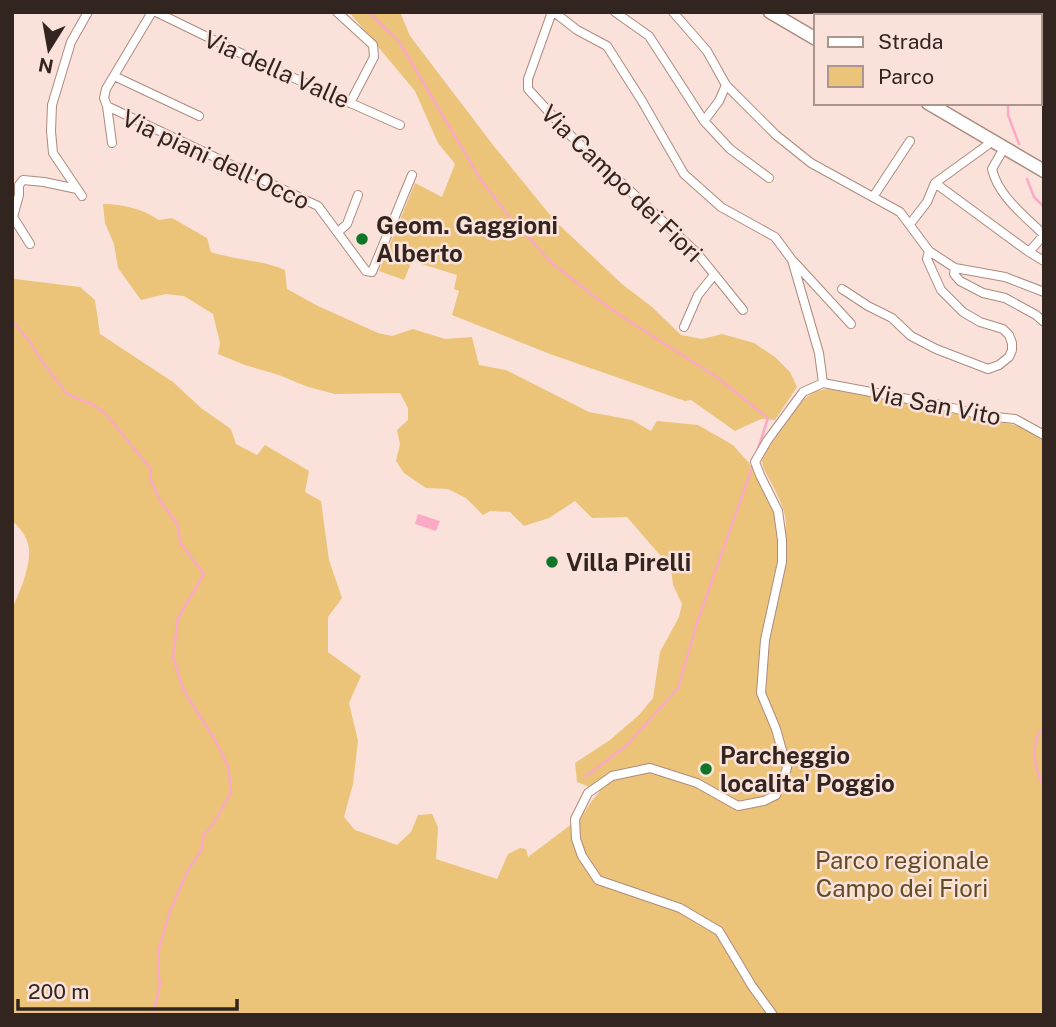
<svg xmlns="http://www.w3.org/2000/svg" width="1056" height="1027" font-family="'Public Sans',sans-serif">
	<rect width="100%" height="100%" fill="#fae2da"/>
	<path fill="#ebc479" d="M349 12H400L410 36 493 145 555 221 622 284 652 307 681 335 702 339 722 334 754 343 775 357 790 372 797 387 775 420 761 419 735 431 691 400 685 401 550 354 452 315 459 291 454 289 457 275 412 261 404 280 379 271 415 183 442 197 455 164 438 143 415 91Z
		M944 12H1017L1019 16H946Z
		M103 204C124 204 142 209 159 220L172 218 207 238 211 252C235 260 261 260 285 270L287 289 318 306 378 333 392 336 413 329 445 339 472 337 479 365 506 370 589 412 632 420 651 431 657 421 698 425 733 445 749 463 786 528C787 507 772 486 763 467L762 460 764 454 803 400 815 391 828 389 943 410 1019 426 1044 438V1015H12V608C20 593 33 561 28 544 26 535 19 527 12 521V276L15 279 80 287 95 300 100 334 173 382 201 408 231 429 236 444 257 455 265 445 309 471 305 492 321 501 329 560 342 598 328 617V652L361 676 349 703 358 741 353 784 344 817 355 830 397 845 411 832 418 815 432 814 438 827 436 859 497 879 508 854 520 848 526 849 528 857 581 817 591 802 600 791 577 782 575 763 610 740 639 715 653 698 660 652 679 617 682 604 673 585 671 568 627 517 592 518 575 501 549 518 524 526 510 512 490 511 483 515 466 498 448 489 426 488 404 473 396 461 400 444 397 430 408 420V408L400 393 335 394 308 387 279 375 245 365 218 354 220 343 213 314 184 296 166 294 141 300 118 268 114 244 105 223Z"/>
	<path fill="#fba9c5" d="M418 514 440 521 436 531 415 524Z"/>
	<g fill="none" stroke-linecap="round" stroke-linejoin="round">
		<path stroke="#fba9c5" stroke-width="2.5" d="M368 12 398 40 481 180 510 218 554 265 615 312 718 378 768 418 758 449
			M962 12 964 16
			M1008 103V115L1019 144
			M1027 179 1034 197 1044 207
			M12 321 28 339 44 364 67 394 94 405 105 413 151 469 150 478 161 502 177 524 181 544 204 574 178 618 173 657 184 691 215 740 228 766 231 792 214 823 204 834 201 851 188 870 170 911 159 948 158 970 160 984 153 1015
			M1044 726C1028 745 1035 768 1044 789
			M585 777 627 745 678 688 697 623 753 465"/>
		<defs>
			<path id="street" d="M152 12 106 89 104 98 107 106 318 206 366 271 372 272 412 175
				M156 12 267 66 400 125
				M337 12 373 45 374 57 350 103
				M552 12 528 79V89L571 136 697 253 743 310
				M554 12 577 30 607 46 642 101 684 174 721 207 775 237 792 260 819 353 823 383 803 392 767 441 755 462 760 475 778 511 782 540V562L765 640 761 693 776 729 787 768 782 783 776 795 764 801 738 806 697 783 650 768 612 776 588 793 575 819 576 839 582 856 598 880 680 908 719 931 752 986 773 1015
				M615 12 649 36 704 121 730 149 769 178
				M673 12 707 51 726 85 776 135 811 163 900 212 929 251 955 268 1005 277 1044 292
				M853 16 854 12
				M114 76 199 116
				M107 106 112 143
				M704 121 719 101 726 85
				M1004 148 992 169C998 196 1025 216 1044 235L1029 252 1044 261
				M935 183 1029 252
				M82 196 53 153 51 131 52 105 71 42 88 12
				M873 197 910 141
				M910 224 927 202 935 183 993 141
				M338 232 347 224 358 195
				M30 244 13 217 19 195V185L23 180 44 182 77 189
				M794 262 851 324
				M955 268 954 274 960 281 983 293 1005 298 1036 315 1044 322
				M842 289 868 306 892 318 911 336 936 349 988 369 999 365 1009 357 1012 350V343L1009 335 1003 329 980 322 963 312 941 290 927 259 929 251
				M684 327 698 295 714 275
				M823 383 940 405 986 416 1015 419 1044 435"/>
			<path id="primary" d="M770 12 816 39
				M928 103 1044 171"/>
		</defs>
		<use href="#street" stroke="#ae8a7e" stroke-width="10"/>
		<use href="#primary" stroke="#ae8a7e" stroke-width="15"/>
		<use href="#street" stroke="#fff" stroke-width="8"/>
		<use href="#primary" stroke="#fff" stroke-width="12"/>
	</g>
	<g fill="#0f7527" stroke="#fae2da" stroke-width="2.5">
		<circle cx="362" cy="239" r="7"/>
		<circle cx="552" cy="562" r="7"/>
		<circle cx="706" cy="769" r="7"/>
	</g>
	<g text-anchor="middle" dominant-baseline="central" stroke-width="5" stroke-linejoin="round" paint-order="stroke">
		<g font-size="24" fill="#32241f" stroke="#fae2da">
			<text transform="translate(277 69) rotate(24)">Via della Valle</text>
			<text transform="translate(216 159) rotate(25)">Via piani dell'Occo</text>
			<text transform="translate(622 183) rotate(44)">Via Campo dei Fiori</text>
			<text transform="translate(935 404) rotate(11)">Via San Vito</text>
		</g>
		<g font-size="24" font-weight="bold" fill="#32241f" stroke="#fae2da" text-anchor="start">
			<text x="376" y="225">Geom. Gaggioni<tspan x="376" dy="28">Alberto</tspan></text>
			<text x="566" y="562">Villa Pirelli</text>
			<text x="720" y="755">Parcheggio<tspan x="720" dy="28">localita' Poggio</tspan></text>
		</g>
		<g font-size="24" fill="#614d25" stroke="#fae2da">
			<text x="902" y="860">Parco regionale<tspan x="902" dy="28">Campo dei Fiori</tspan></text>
		</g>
	</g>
	<rect width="1056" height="1027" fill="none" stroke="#32241f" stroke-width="28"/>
	<rect x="814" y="14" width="228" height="91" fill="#fae2da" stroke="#aa968f" stroke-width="2"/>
	<rect x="828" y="37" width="35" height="10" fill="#ffffff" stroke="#aa968f" stroke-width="2"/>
	<text x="878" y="49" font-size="21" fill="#32241f">Strada</text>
	<rect x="828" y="66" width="35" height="21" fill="#ebc479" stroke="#aa968f" stroke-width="2"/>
	<text x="878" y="84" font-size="21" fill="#32241f">Parco</text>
	<g transform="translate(49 49) rotate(191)" stroke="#fae2da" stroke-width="5" paint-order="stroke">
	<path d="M0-5L12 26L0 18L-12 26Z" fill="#32241f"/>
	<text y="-10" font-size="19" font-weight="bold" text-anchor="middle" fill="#32241f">N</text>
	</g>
	<path d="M18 999v10h219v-10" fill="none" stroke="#32241f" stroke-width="3.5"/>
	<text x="28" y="999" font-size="21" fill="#32241f" stroke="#fae2da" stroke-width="5" paint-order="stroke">200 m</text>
</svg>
